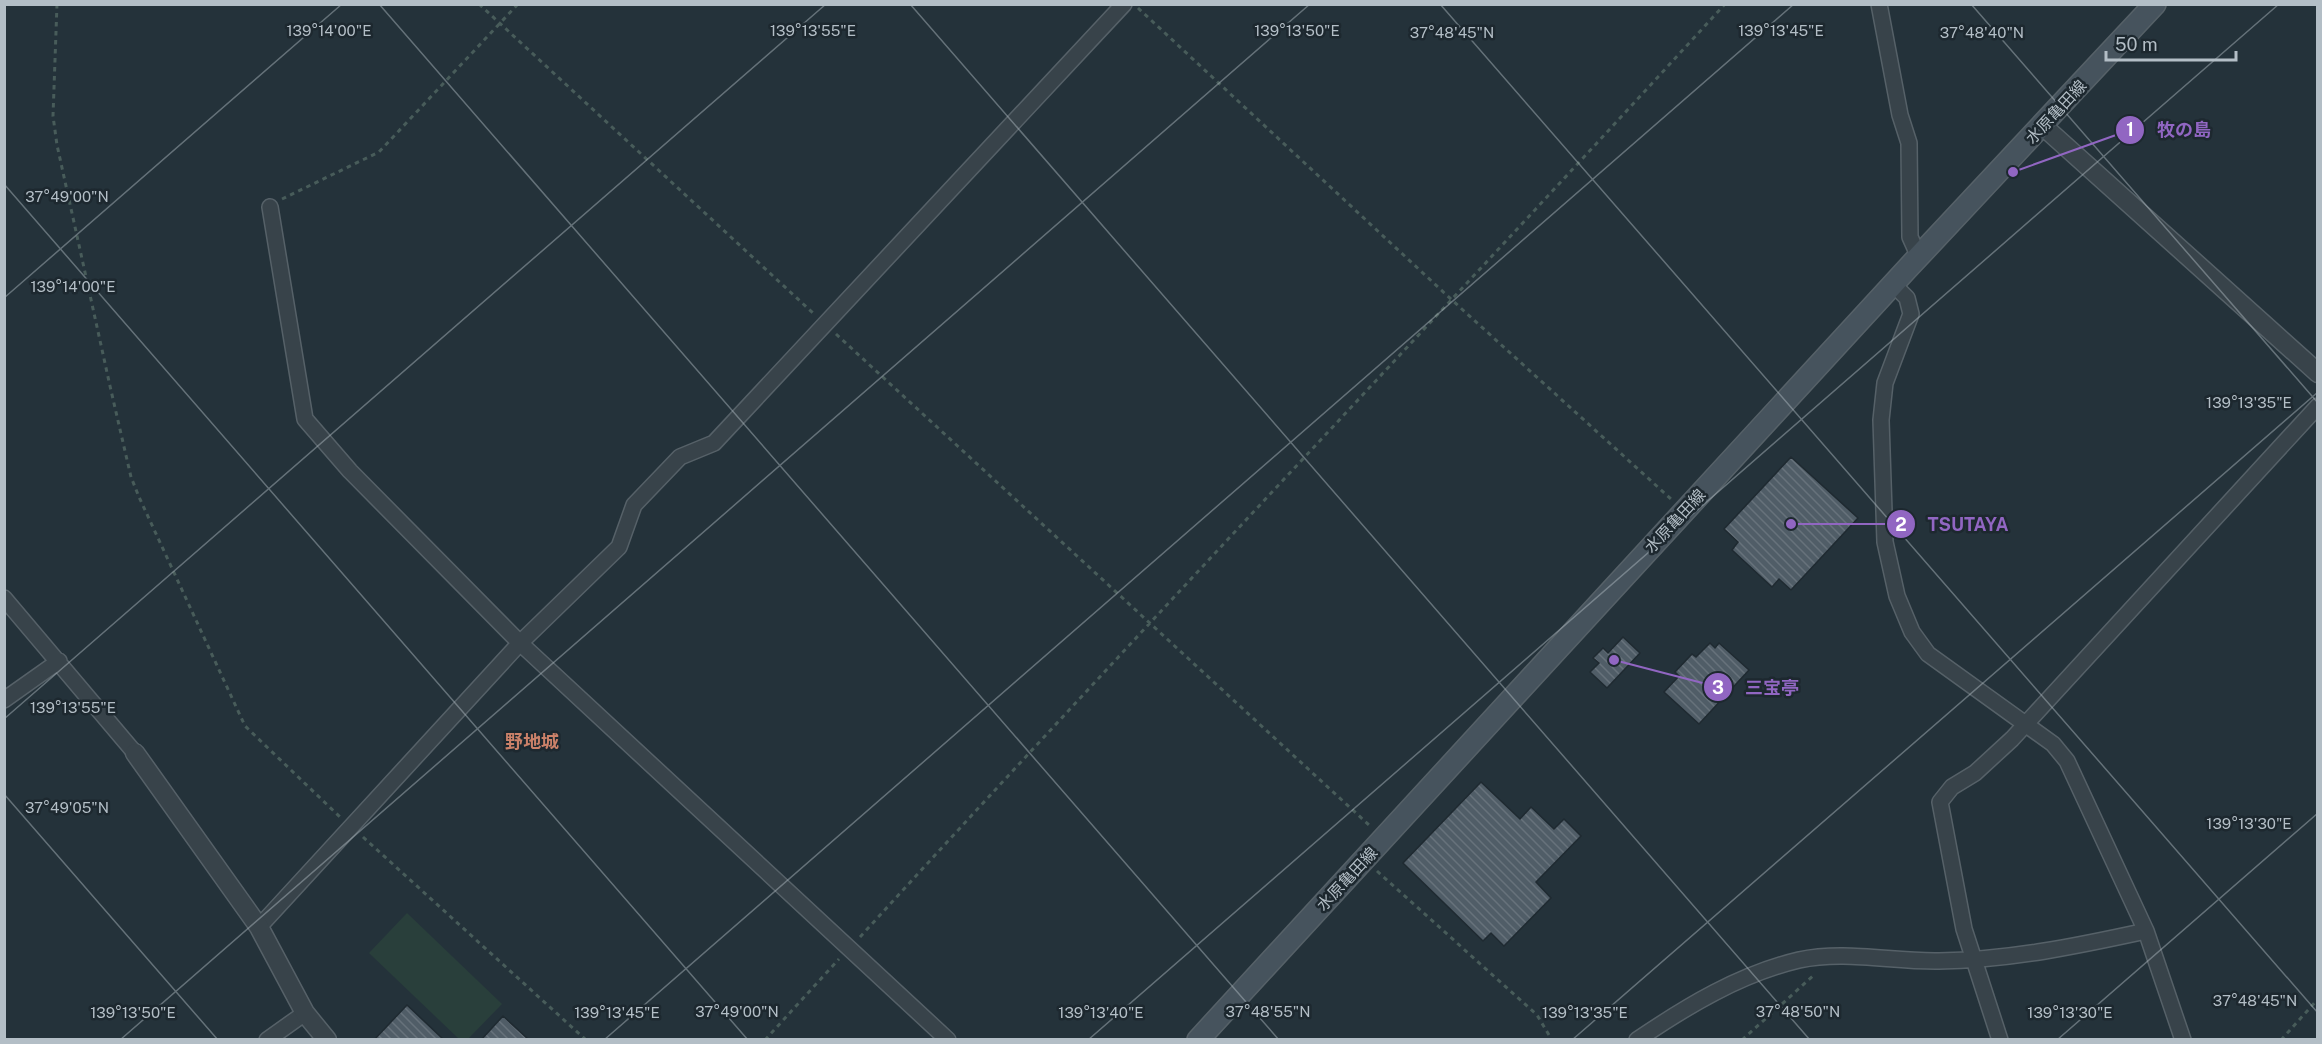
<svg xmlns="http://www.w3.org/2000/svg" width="2322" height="1044" font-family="'Public Sans','Noto Sans JP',sans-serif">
	<defs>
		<pattern id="building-back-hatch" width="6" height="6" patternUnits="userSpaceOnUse" patternTransform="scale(1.5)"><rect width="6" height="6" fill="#505d67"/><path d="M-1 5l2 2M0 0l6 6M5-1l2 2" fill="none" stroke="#67727b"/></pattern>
	</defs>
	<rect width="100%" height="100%" fill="#24323a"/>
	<path fill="#293f3b" d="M407 913 502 1004 468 1039H459L369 953Z"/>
	<path fill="url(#building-back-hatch)" stroke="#1f2a31" stroke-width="1.5" d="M1791 457 1858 518 1791 590 1779 579 1772 587 1732 550 1738 542 1724 529Z
		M1623 637 1640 653 1607 688 1590 672 1599 663 1593 658 1603 648 1608 653Z
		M1710 643 1715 648 1719 643 1749 670 1699 724 1664 692 1679 676 1675 672 1692 654 1696 657Z
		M1481 782 1520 819 1531 807 1554 829 1564 819 1581 836 1536 882 1551 898 1504 946 1491 933 1483 941 1403 863Z
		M407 1005 444 1040H374Z
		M503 1016 529 1040H481Z"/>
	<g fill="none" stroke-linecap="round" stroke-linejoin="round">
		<defs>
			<path id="minor" d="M1879 4 1900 115 1909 143 1910 237 1919 257
				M270 207 305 419 350 471 520 643 948 1040
				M1893 284 1907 298 1911 314 1885 383 1881 420 1885 542 1897 596 1912 632 1928 654 2053 744 2067 761 2146 931 2183 1040
				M4 598 135 753
				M4 700 59 661
				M259 927 520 643 619 547 634 505 680 457 714 443 1124 4
				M267 1040 305 1013
				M1637 1040C1687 1006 1740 974 1799 960 1845 950 1893 962 1939 961 2010 960 2077 946 2146 931
				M2000 1040 1964 929 1940 802 1952 787 1975 773 2012 739 2318 406"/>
			<path id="tertiary" d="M2043 126 2318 373
				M135 753 259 927 305 1013 327 1040"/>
			<path id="secondary" d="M1198 1040 1907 269 2155 4"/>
		</defs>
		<use href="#minor" stroke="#566168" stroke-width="18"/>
		<use href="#tertiary" stroke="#566168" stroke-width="21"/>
		<use href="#secondary" stroke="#566168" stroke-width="24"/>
		<path stroke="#485c5a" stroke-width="3" stroke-dasharray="4.5 4.5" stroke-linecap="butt" d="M57 4 53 116 57 145 110 386 131 477 139 497 245 726 340 817
			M479 4 813 313
			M1138 8 1453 301 1671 499
			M282 199 379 152 518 4
			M836 334 1369 825
			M363 837 586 1040
			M1377 871 1537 1015 1552 1040
			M860 937C1146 624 1438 317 1725 4
			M765 1040 839 959
			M1742 1040 1814 975
			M2281 1040 2318 999"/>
		<use href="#minor" stroke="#38434a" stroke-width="15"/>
		<use href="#tertiary" stroke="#38434a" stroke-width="18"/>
		<use href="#secondary" stroke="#46535d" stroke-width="21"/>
	</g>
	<path fill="none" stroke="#b3bec6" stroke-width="1.5" stroke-opacity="0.45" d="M379 4 1279 1040M910 4 1810 1040M1440 4 2318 1013M1971 4 2318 403M4 184 748 1040M4 298 342 4M4 719 826 4M4 794 218 1040M120 1040 1310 4M604 1040 1794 4M1088 1040 2279 4M1572 1040 2318 392M2057 1040 2318 813"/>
	<g text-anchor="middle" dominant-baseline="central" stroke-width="5" stroke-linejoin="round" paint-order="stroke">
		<g font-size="16" fill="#b3bec6" stroke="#1d282f">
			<text transform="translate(2056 112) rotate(-47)">水原亀田線</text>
			<text transform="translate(1675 521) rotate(-47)">水原亀田線</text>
			<text transform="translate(1347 879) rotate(-47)">水原亀田線</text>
		</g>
		<g font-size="18" font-weight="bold" fill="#cb8169" stroke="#1d282f">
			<text x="532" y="741">野地城</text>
		</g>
	</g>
	<g font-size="15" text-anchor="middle" fill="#b3bec6" stroke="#1d282f" stroke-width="5" stroke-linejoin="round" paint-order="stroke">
		<text x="329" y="36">139°14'00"E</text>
		<text x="813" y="36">139°13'55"E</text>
		<text x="1297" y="36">139°13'50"E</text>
		<text x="1781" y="36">139°13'45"E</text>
		<text x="1452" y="38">37°48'45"N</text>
		<text x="1982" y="38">37°48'40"N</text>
		<text x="67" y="202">37°49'00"N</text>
		<text x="73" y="292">139°14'00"E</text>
		<text x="2249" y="408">139°13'35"E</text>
		<text x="73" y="713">139°13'55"E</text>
		<text x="67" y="813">37°49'05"N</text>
		<text x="2249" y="829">139°13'30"E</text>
		<text x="2255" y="1006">37°48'45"N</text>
		<text x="737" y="1017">37°49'00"N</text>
		<text x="1268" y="1017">37°48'55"N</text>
		<text x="1798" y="1017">37°48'50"N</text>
		<text x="133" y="1018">139°13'50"E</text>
		<text x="617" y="1018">139°13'45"E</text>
		<text x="1101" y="1018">139°13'40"E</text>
		<text x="1585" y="1018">139°13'35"E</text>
		<text x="2070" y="1018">139°13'30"E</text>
	</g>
	<path fill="none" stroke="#9166c2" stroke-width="2" d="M2013 172L2130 130M1791 524L1901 524M1614 660L1718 687"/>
	<g fill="#9166c2" stroke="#1d282f" stroke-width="2">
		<circle cx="2013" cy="172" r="6"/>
		<circle cx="1791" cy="524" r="6"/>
		<circle cx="1614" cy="660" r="6"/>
		<circle cx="2130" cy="130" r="15"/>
		<circle cx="1901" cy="524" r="15"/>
		<circle cx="1718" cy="687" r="15"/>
	</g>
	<g font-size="18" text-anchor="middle" font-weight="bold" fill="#fff">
		<text x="2130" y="136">1</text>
		<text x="1901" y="531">2</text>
		<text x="1718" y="694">3</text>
	</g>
	<g font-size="18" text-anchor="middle" font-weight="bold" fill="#9166c2" stroke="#1d282f" stroke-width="5" stroke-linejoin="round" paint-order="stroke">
		<text x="2184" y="136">牧の島</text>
		<text x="1968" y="531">TSUTAYA</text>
		<text x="1772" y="694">三宝亭</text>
	</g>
	<rect width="2322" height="1044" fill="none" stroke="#b3bec6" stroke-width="12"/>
	<path d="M2106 51v9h130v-9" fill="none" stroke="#b3bec6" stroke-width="3"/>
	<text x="2115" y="51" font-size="18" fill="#b3bec6" stroke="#1d282f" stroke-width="4.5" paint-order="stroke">50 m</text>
</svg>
